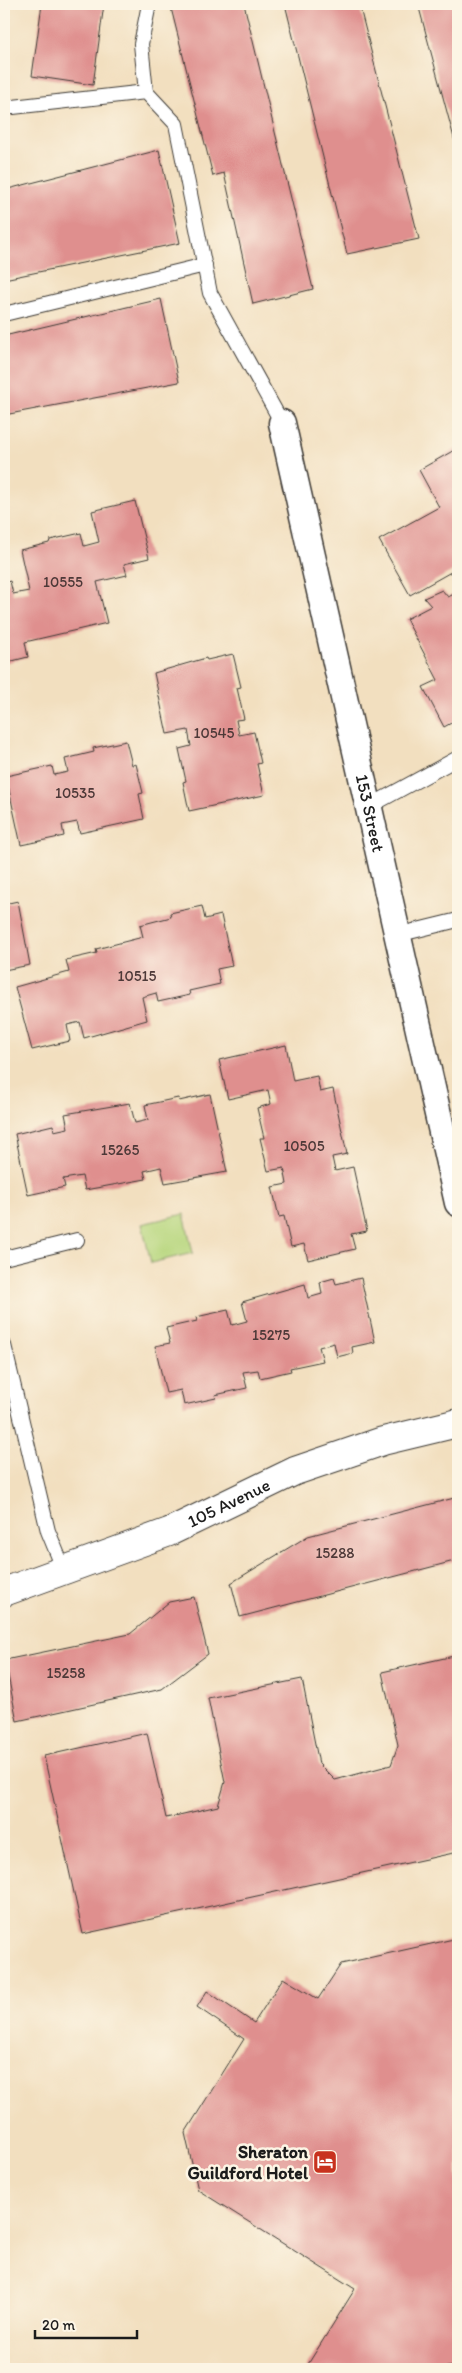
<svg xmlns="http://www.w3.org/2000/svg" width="462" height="2373" font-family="Itim,sans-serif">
	<rect width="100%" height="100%" fill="#fcf5e5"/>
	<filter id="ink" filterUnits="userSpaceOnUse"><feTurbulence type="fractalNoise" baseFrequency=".02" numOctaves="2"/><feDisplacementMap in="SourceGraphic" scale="10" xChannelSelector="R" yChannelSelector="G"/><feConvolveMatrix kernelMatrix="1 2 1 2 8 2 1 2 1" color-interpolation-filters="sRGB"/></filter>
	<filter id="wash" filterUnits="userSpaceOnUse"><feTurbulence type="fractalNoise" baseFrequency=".0096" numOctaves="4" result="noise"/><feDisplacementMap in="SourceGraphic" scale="20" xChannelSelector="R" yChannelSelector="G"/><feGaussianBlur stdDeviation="1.12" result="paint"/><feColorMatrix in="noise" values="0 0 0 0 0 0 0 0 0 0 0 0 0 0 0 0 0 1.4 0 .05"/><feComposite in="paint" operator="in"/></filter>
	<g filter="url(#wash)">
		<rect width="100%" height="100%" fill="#f2dfbf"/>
		<path fill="#b8d77f" stroke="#6a7a4e" d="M184 1214 193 1253 151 1263 142 1224Z"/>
		<g id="blocks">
			<path fill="#df8f8e" d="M42 4H104L93 85 32 76Z
				M170 4H244L313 289 253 304 224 173 213 176Z
				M285 4H359L419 239 347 254Z
				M418 4H458V153Z
				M159 150 180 243 4 279V190Z
				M161 299 179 382 4 415V336Z
				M458 448V568L410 595 379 540 439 507 419 470Z
				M135 501 149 558 124 564 127 575 97 582 107 623 25 642 28 657 4 663V583L10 581 13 594 29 591 20 550 49 543 50 540 81 533 84 546 99 542 92 511Z
				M442 590 448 597 458 592V726L453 722 444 727 423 687 438 680 406 619 431 606 424 598Z
				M233 654 241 687 237 688 244 719 236 720 239 735 254 732 261 763 257 764 264 795 189 811 183 782 186 781 179 749 191 746 188 730 167 734 154 673 206 658 207 660Z
				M126 741 132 765 136 764 143 793 139 794 144 819 80 833 77 822 62 825 64 836 21 845 6 776 52 766 54 775 68 772 65 759 94 752 93 748Z
				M18 901 30 965 4 970V904Z
				M202 906 205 919 221 915 232 966 217 969 220 984 189 991 190 995 158 1002 156 993 142 997 147 1020 84 1038 80 1022 67 1025 70 1041 32 1050 15 987 69 972 66 960 97 953 96 949 143 937 140 925 171 917 170 913Z
				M286 1045 293 1081 317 1076 320 1092 333 1089 347 1154 332 1157 335 1171 353 1167 367 1231 351 1234 355 1249 308 1260 304 1244 291 1247 284 1216 279 1217 272 1187 287 1184 284 1168 268 1171 260 1138H264L257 1108 271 1104 268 1090 228 1099 219 1060Z
				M210 1094 227 1172 165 1183 161 1167 144 1171 146 1179 85 1190 82 1176 63 1179 65 1187 28 1195 15 1134 53 1125 54 1131 68 1128 65 1114 130 1103 135 1123 148 1120 145 1105 178 1098 179 1101Z
				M334 1278 336 1284 361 1278 375 1342 352 1347 353 1353 337 1357 334 1343 319 1347 323 1361 290 1368 291 1371 260 1378 258 1370 243 1372 247 1388 215 1395 216 1398 184 1405 181 1390 166 1393 155 1346 170 1343 166 1328 197 1321 196 1317 228 1310 232 1325 247 1321 242 1302 305 1284 308 1298 322 1294 320 1282Z
				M458 1497V1560L240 1617 231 1583 308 1536Z
				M194 1597 208 1654 162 1689 17 1721 5 1660 130 1634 169 1602Z
				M458 1655V1852L83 1934 44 1756 147 1733 166 1818 218 1806 225 1782 208 1698 302 1679 319 1764 335 1780 391 1765 398 1745 382 1672Z
				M458 1938V2365L438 2369H305L355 2289 198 2190 185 2133 244 2039 197 2007 207 1991 254 2023 283 1978 318 1999 341 1964Z"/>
		</g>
	</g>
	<g filter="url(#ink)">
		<use href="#blocks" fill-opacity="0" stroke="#3c3934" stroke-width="1"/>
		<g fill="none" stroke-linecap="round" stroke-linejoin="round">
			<defs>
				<path id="service" d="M146 92 141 44 149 4
					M4 108 146 92 176 124 210 293 282 423
					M4 314 205 265
					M368 807 458 758
					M397 935 458 920
					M4 1258 77 1240
					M4 1345 48 1531 64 1570"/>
				<g id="minor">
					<path id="s1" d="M282 423 458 1203"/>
				</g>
				<g id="tertiary">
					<path id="s2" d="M4 1592 169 1532 295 1471 383 1441 458 1423"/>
				</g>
			</defs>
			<use href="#service" stroke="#3c3934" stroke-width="16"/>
			<use href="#minor" stroke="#3c3934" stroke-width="29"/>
			<use href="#tertiary" stroke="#3c3934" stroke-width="30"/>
			<use href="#service" stroke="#fff" stroke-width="14"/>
			<use href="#minor" stroke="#fff" stroke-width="26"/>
			<use href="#tertiary" stroke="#fff" stroke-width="28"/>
		</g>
	</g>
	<defs>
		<symbol id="hotel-square" viewBox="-11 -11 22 22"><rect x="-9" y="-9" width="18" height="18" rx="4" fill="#c8321e" stroke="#fcf5e5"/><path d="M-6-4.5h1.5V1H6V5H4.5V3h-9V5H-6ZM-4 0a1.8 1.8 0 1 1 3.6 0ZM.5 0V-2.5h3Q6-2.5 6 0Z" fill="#fff"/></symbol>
	</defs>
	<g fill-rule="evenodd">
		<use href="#hotel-square" x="311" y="2148" width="28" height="28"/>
	</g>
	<g text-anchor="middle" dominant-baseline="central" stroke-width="5" stroke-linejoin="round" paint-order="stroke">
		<g font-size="15" fill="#4d3938">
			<text x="63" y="582">10555</text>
			<text x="214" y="733">10545</text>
			<text x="75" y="793">10535</text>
			<text x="137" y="976">10515</text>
			<text x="304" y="1146">10505</text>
			<text x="120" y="1150">15265</text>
			<text x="271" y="1335">15275</text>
			<text x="335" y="1553">15288</text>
			<text x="66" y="1673">15258</text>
		</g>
		<g font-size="18" fill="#1c1c1c" stroke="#fcf5e5">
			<text stroke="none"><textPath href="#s1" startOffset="400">153 Street</textPath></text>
			<text stroke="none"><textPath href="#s2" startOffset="242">105 Avenue</textPath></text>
		</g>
		<g font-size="18" font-weight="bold" fill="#1c1c1c" stroke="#fcf5e5" text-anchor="end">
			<text x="308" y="2152">Sheraton<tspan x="308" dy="21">Guildford Hotel</tspan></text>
		</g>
	</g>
	<rect width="462" height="2373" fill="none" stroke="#fcf5e5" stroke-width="20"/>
	<path d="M35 2330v8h102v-8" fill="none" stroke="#1c1c1c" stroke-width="2.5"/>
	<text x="42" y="2330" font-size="15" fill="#1c1c1c" stroke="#fcf5e5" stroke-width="4" paint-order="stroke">20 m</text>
</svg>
